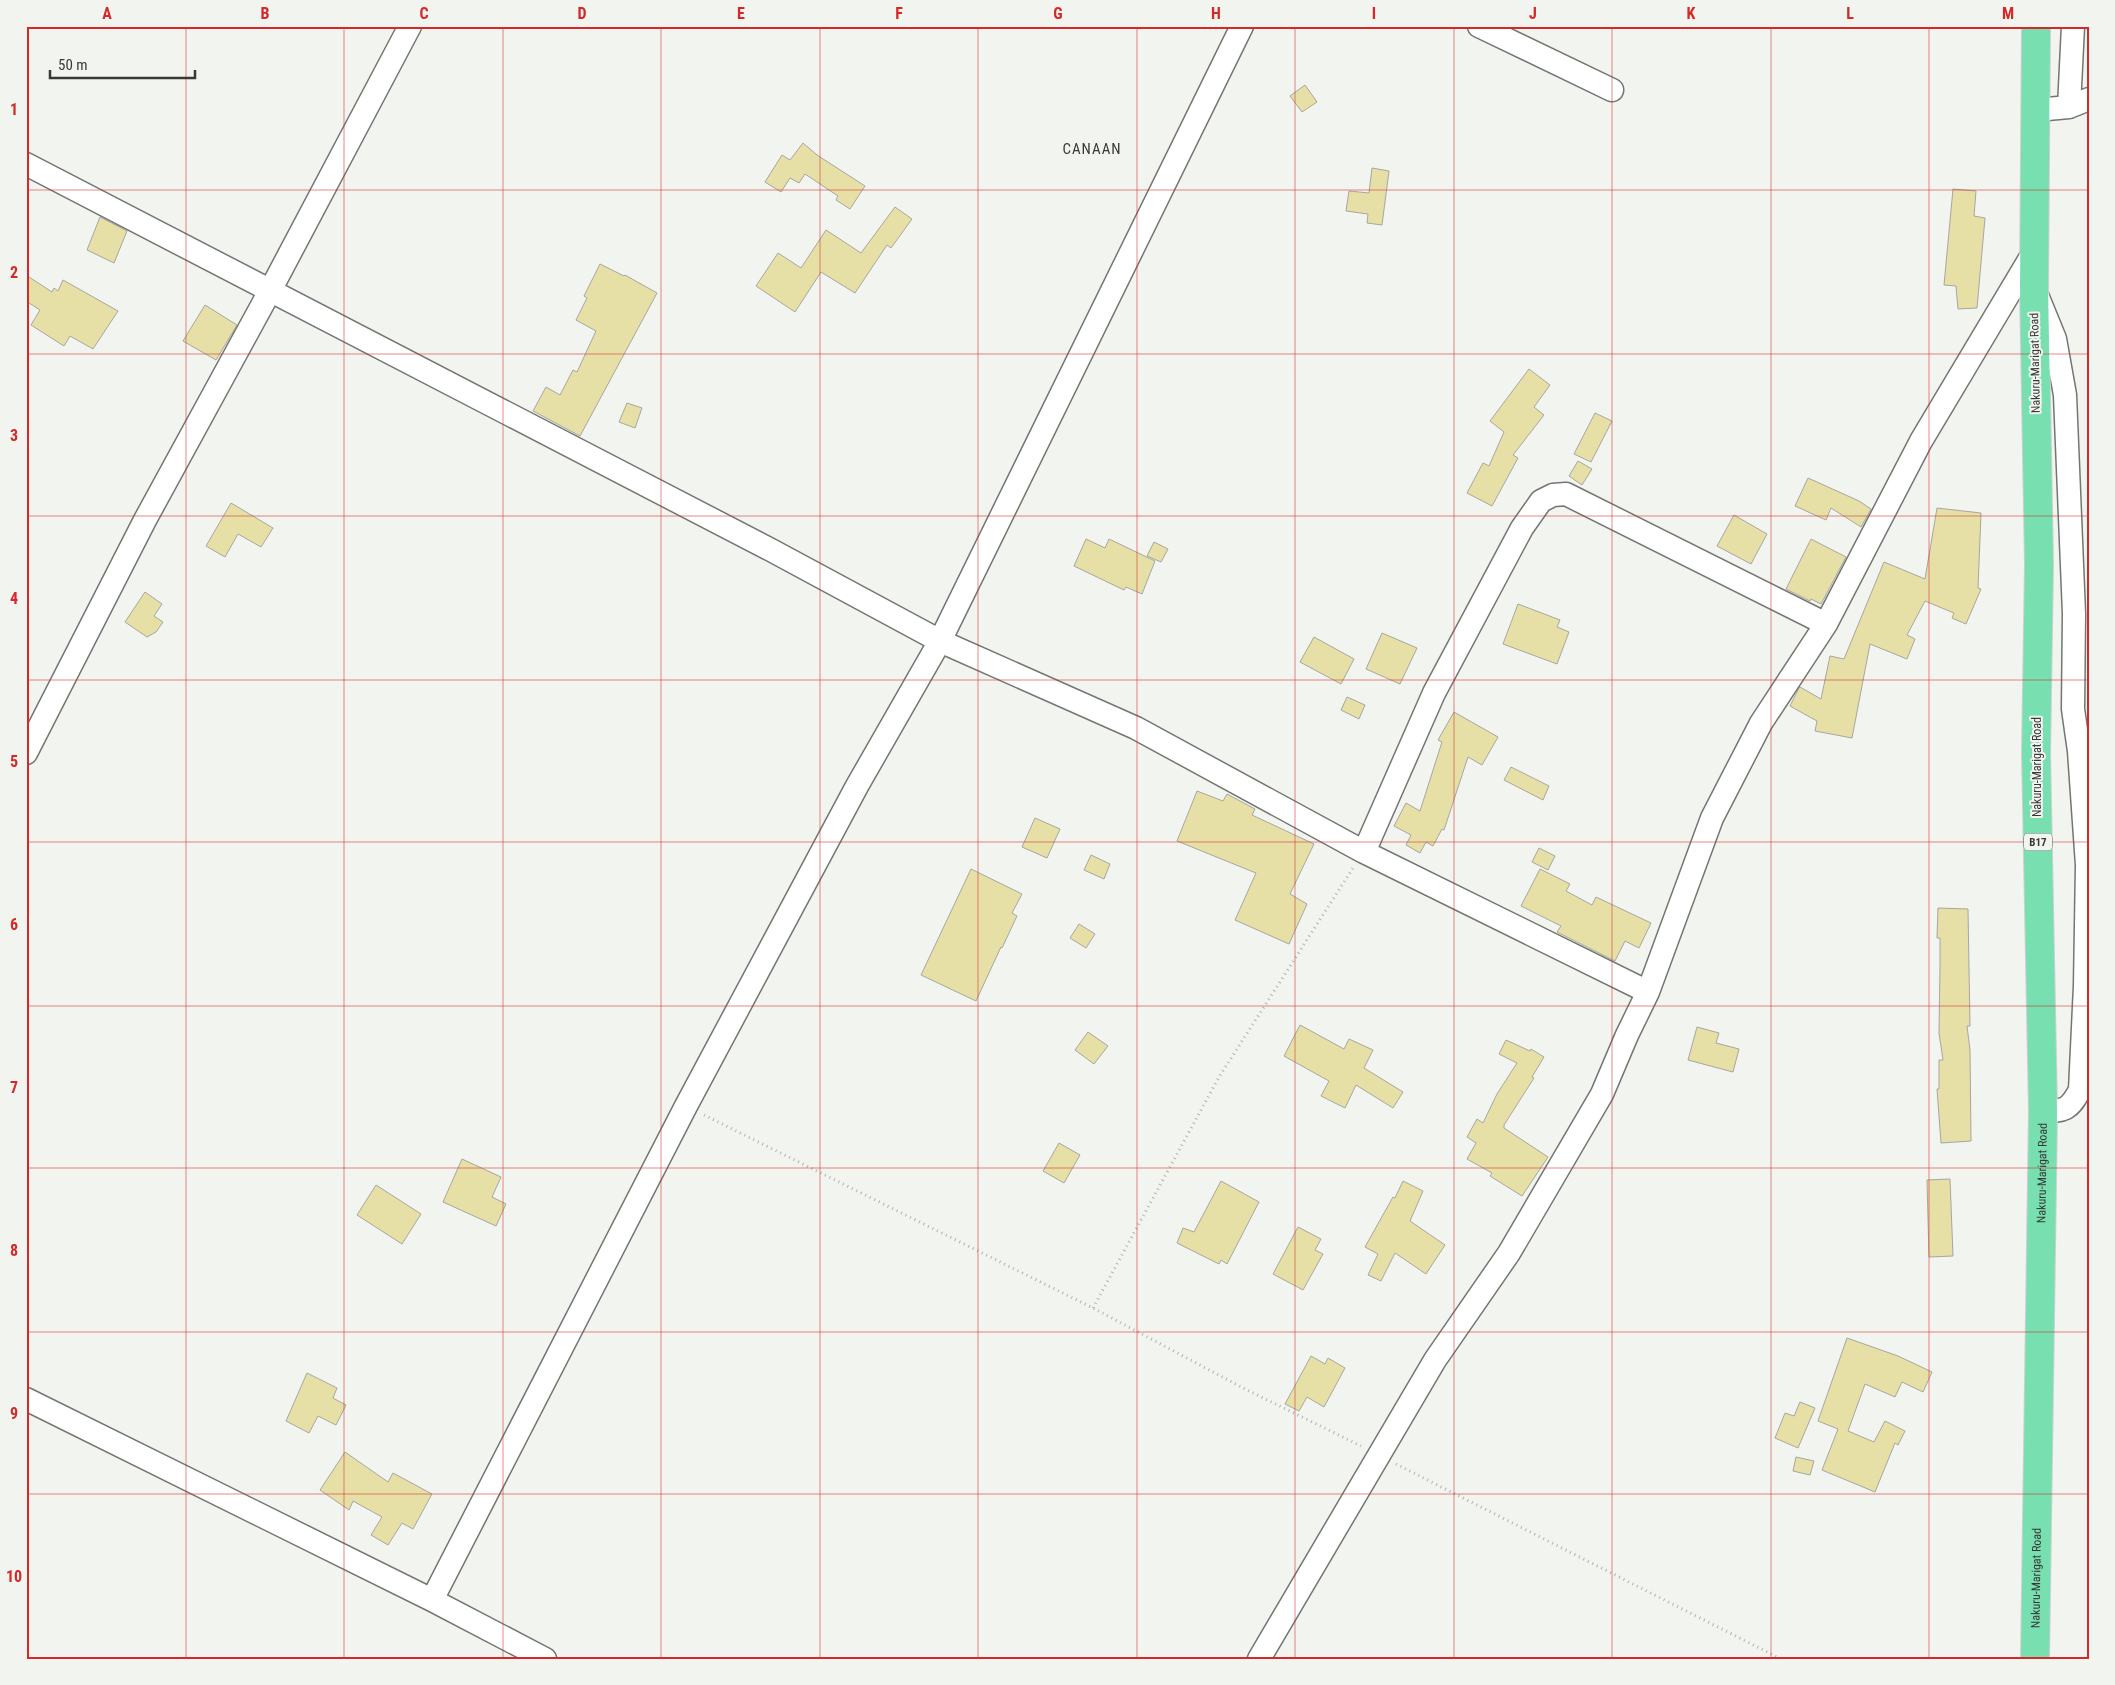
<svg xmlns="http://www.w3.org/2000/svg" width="2115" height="1685" font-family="'Roboto Condensed',sans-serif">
	<rect width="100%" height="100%" fill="#f1f4ef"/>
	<path fill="#e7e0a6" stroke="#a7a6a1" d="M1305 85 1317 102 1302 112 1290 96Z
		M803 143 817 155 865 186 850 209 836 200 838 196 805 174 799 183 790 178 781 192 765 182 782 155 790 160Z
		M1372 168 1389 171 1382 225 1367 223 1368 214 1346 211 1349 191 1369 193Z
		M1953 189 1976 191 1974 216 1985 218 1977 308 1958 309 1956 286 1944 285Z
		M895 207 912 219 891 248 887 245 855 293 821 272 795 312 756 286 778 253 801 268 826 230 861 253Z
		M100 217 127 231 114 263 87 250Z
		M600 264 624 276 625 275 657 293 580 436 533 411 546 387 560 395 573 370 577 372 596 331 576 320 587 298 584 296Z
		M26 275 52 292 54 288 58 291 63 280 118 311 93 349 70 336 64 346 31 325 40 310 26 301Z
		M205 305 237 325 216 360 183 341Z
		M1529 369 1550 385 1534 407 1544 415 1513 455 1518 458 1492 506 1467 493 1483 463 1489 466 1504 432 1490 421Z
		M627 403 642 408 635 428 619 422Z
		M1595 413 1612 421 1591 462 1574 454Z
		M1578 461 1592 469 1582 485 1569 476Z
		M1808 478 1859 501 1871 509 1861 527 1831 508 1826 520 1795 506Z
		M231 503 273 528 261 547 238 534 225 557 206 546Z
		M1937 508 1981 513 1978 588 1981 589 1966 624 1952 618 1954 613 1925 601 1907 635 1915 639 1907 659 1870 644 1852 738 1815 731 1817 721 1790 706 1799 688 1800 687 1821 699 1830 656 1844 659 1884 562 1925 579Z
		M1734 515 1767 534 1751 564 1717 546Z
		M1086 539 1105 548 1109 539 1155 561 1142 594 1126 587 1124 590 1074 566Z
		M1811 539 1846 557 1821 604 1811 599 1810 601 1786 589Z
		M1154 542 1168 549 1161 562 1147 556Z
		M145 592 162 604 154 616 163 622 156 632 147 637 125 622Z
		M1518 604 1560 620 1557 627 1569 632 1557 664 1503 644Z
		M1382 633 1417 648 1400 684 1366 669Z
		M1314 637 1354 659 1341 684 1300 662Z
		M1347 697 1365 705 1359 719 1341 710Z
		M1454 712 1498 737 1482 765 1468 757 1444 830 1442 829 1433 846 1426 842 1420 853 1406 845 1411 835 1394 826 1406 803 1420 811 1442 742 1438 740Z
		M1511 767 1549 786 1543 800 1504 780Z
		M1197 791 1223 801 1227 794 1255 809 1252 815 1314 844 1290 894 1307 904 1289 944 1235 920 1256 873 1177 841Z
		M1035 818 1060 829 1047 858 1022 847Z
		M1539 848 1555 856 1548 870 1532 862Z
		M1091 855 1110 864 1104 879 1084 870Z
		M971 869 1022 894 1012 913 1017 916 1002 948 1001 947 976 1001 921 975Z
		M1540 869 1570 884 1566 891 1592 905 1596 897 1651 923 1639 948 1625 941 1615 961 1557 932 1561 926 1521 906Z
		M1938 908 1968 909 1970 1026H1967L1970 1050 1971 1141 1941 1143 1937 1089H1939V1060H1943L1939 1033 1940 967V938H1937Z
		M1079 924 1095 934 1086 948 1070 938Z
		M1300 1025 1344 1049 1349 1039 1373 1050 1364 1068 1403 1092 1393 1108 1356 1085 1345 1108 1321 1096 1329 1081 1284 1056Z
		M1697 1027 1719 1033 1716 1043 1739 1049 1733 1072 1688 1060Z
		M1088 1032 1108 1046 1094 1064 1075 1050Z
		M1506 1040 1530 1051 1531 1049 1544 1057 1532 1077 1534 1078 1504 1125V1128L1548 1157 1522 1196 1490 1176 1492 1173 1467 1159 1476 1143 1467 1137 1477 1119 1483 1123 1497 1094 1517 1063 1499 1054Z
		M1059 1143 1080 1155 1064 1183 1043 1171Z
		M462 1159 501 1177 492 1197 506 1204 496 1226 443 1202Z
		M1950 1179 1953 1256 1929 1257 1927 1180Z
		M1221 1181 1259 1202 1227 1264 1221 1260 1219 1264 1177 1243 1183 1228 1194 1232Z
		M1403 1181 1423 1191 1410 1221 1445 1245 1426 1274 1395 1253 1381 1281 1368 1275 1378 1254 1365 1247 1393 1197 1395 1198Z
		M376 1185 421 1214 402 1244 357 1215Z
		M1298 1227 1321 1239 1315 1250 1323 1254 1303 1290 1273 1274Z
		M1847 1338 1898 1356 1932 1372 1923 1392 1902 1382 1895 1397 1865 1384 1848 1431 1874 1442 1885 1421 1905 1431 1898 1445 1895 1443 1875 1492 1822 1470 1838 1429 1818 1421Z
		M1311 1356 1325 1364 1328 1358 1345 1368 1324 1407 1307 1397 1299 1411 1285 1404Z
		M307 1373 337 1388 333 1398 346 1405 336 1425 318 1416 309 1433 286 1421Z
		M1800 1402 1815 1408 1798 1448 1775 1438 1785 1413 1794 1416Z
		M345 1452 388 1482 393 1473 432 1494 413 1529 402 1523 388 1545 371 1535 382 1517 353 1501 349 1510 320 1490Z
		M1796 1457 1814 1461 1810 1475 1793 1471Z"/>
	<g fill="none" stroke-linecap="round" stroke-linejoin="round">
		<defs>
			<path id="minor" d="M1479 26 1612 90
				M2069 107 2073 26
				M2036 110 2069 107 2089 99
				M26 164 771 550 940 641 1136 728 1364 852 1648 992
				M2037 295 2055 339 2065 395 2074 614 2073 709 2079 751 2087 865 2085 986 2080 1090C2069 1110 2065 1111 2043 1111
				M26 753 145 520 271 289 410 26
				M1364 852 1434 693 1522 528 1541 501 1553 495 1566 494 1826 624
				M26 1399 432 1600 545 1659
				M432 1600 686 1106 857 786 940 641 1242 26
				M1259 1659 1435 1360 1509 1253 1602 1094 1627 1035 1648 992 1712 818 1761 723 1826 624 1921 441 2035 250"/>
			<g id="major">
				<path id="s1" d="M2035 1659 2043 1111 2036 753 2039 564 2034 287 2036 26"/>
			</g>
		</defs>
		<use href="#minor" stroke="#747672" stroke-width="25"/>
		<use href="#major" stroke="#cfcfcf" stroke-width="30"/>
		<path stroke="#b1b3af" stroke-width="3" stroke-dasharray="1 4" stroke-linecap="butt" d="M704 1115 1093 1308 1245 1389 1361 1446
			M1093 1308 1219 1077 1353 868
			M1396 1464 1781 1659"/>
		<use href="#minor" stroke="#fff" stroke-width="22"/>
		<use href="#major" stroke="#77dfb0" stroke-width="28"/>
	</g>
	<path fill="none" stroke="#d62828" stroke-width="1" stroke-opacity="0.55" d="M186 26V1659M344 26V1659M503 26V1659M661 26V1659M820 26V1659M978 26V1659M1137 26V1659M1295 26V1659M1454 26V1659M1612 26V1659M1771 26V1659M1929 26V1659M26 190H2089M26 354H2089M26 516H2089M26 680H2089M26 842H2089M26 1006H2089M26 1168H2089M26 1332H2089M26 1494H2089"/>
	<g text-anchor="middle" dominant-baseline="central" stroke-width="4" stroke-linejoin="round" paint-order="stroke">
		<rect fill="#f1f4ef" stroke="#70716e" stroke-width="1" x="2024" y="833.5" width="28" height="17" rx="4"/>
		<g font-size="11" font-weight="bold" fill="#383937">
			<text x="2038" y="842">B17</text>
		</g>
		<g font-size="12" fill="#383937" stroke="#f1f4ef">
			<text transform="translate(2035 363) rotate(-91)">Nakuru-Marigat Road</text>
			<text transform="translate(2037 767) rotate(-90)">Nakuru-Marigat Road</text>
			<text stroke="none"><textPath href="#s1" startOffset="486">Nakuru-Marigat Road</textPath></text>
			<text stroke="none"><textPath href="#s1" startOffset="81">Nakuru-Marigat Road</textPath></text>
		</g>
		<g font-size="15" letter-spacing="1" fill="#383937" stroke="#f1f4ef">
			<text x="1092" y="149">CANAAN</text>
		</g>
	</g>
	<rect width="2115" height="1685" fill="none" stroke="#f1f4ef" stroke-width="55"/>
	<path d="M50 70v8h145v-8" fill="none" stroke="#383937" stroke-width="2.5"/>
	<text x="58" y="70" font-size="15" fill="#383937" stroke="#f1f4ef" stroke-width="4" paint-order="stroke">50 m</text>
	<rect x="28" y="28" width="2060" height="1630" fill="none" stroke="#d62828" stroke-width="2"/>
	<g font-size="16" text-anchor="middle" font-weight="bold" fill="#d62828">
		<text x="107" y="19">A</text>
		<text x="265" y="19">B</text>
		<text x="424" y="19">C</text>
		<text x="582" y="19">D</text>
		<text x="741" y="19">E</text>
		<text x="899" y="19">F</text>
		<text x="1058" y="19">G</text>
		<text x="1216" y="19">H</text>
		<text x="1374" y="19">I</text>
		<text x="1533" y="19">J</text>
		<text x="1691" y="19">K</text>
		<text x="1850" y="19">L</text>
		<text x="2008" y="19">M</text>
		<text x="14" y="115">1</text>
		<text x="14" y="278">2</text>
		<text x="14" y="441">3</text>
		<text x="14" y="604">4</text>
		<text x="14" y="767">5</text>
		<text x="14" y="930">6</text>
		<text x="14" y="1093">7</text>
		<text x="14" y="1256">8</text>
		<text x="14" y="1419">9</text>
		<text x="14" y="1582">10</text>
	</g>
</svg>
